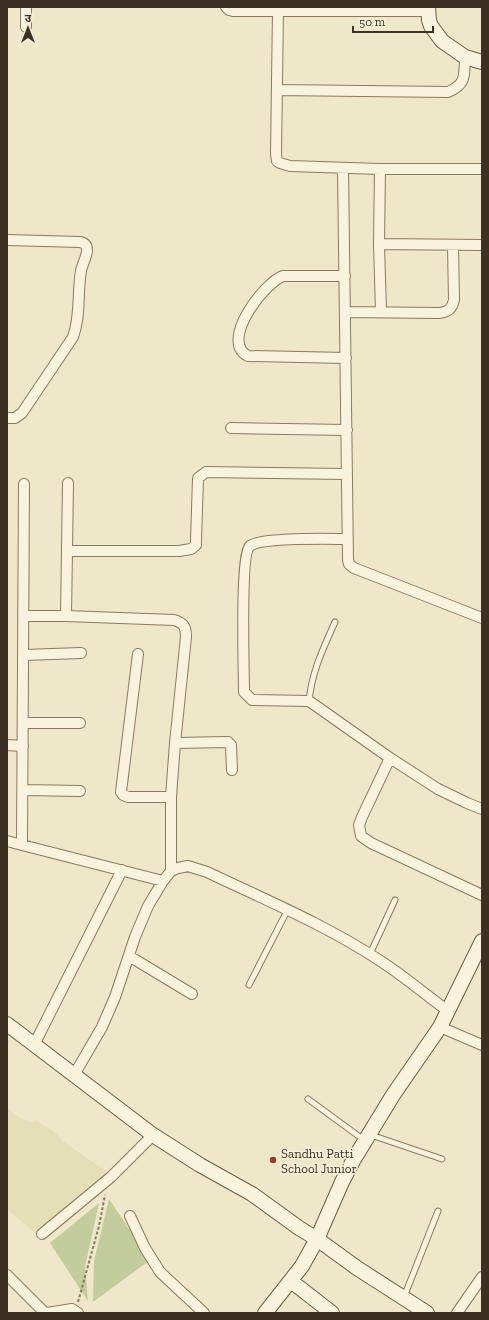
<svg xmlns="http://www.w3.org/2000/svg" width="489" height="1320" font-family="'Zilla Slab','Noto Sans Devanagari',serif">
	<rect width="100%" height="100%" fill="#eee7ca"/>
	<path fill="#e3e0b7" d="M7 1108 17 1116 31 1123 36 1121 52 1130 64 1142 111 1175 47 1230 37 1235 7 1209Z"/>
	<path fill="#c2cc9d" d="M109 1199 150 1260 93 1302 94 1261Z
		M99 1203 85 1267 88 1301 50 1243Z"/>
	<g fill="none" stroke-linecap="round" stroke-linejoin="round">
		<defs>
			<path id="lane" d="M309 701C312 671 323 649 335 622
				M370 954 395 900
				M249 985 287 911
				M308 1099 364 1140
				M371 1135 442 1159
				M404 1297 438 1211"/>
			<path id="street" d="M26 7V27
				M226 7 229 10 233 11H429
				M278 10 276 154 277 161 280 163 290 166 380 169H482
				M277 90 448 92C467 84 464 75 465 57
				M343 168 348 560 349 564 354 568 482 618
				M380 169 379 244 381 312
				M7 240 80 242C85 243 87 245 87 250 87 257 82 264 81 271 77 293 81 315 73 337L22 413 15 418H7
				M379 244 482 245
				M345 276H283C264 283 219 341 248 356L346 358
				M345 312 439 313C448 312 452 309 454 300L453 245
				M231 428 347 430
				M347 539C330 539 261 537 250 546 240 554 244 673 244 692L252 700 309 701 390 758 438 789 467 803 482 809
				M68 551H179L191 549 196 545V541L198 478 206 472 347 474
				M24 616H66L174 620C184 623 186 627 186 637L175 743 171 797V871
				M66 616 68 483
				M138 654 121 792 123 795 128 797H171
				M24 655 81 653
				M23 723H80
				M175 743 228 742 231 745 232 770
				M7 745 23 746
				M390 758 362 817 359 825 361 836 371 843 482 895
				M24 790 80 791
				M7 841 22 845 24 484
				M22 845 163 881
				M129 956 192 994
				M440 1027 482 1045
				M34 1045 122 870
				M74 1075 102 1027 115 997 135 937 148 906 163 881 171 871 178 868 188 866 207 872C266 900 328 926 382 962 405 977 426 995 448 1011
				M130 1216 145 1248 160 1272 204 1313
				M42 1234 111 1177 153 1135
				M7 1275 45 1313
				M47 1313 72 1309 78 1313
				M457 1313 482 1277"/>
			<path id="secondary" d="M428 7 429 20 431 26 442 41 465 57 482 62
				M7 1024 153 1135 200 1165 252 1194 299 1228 317 1239 357 1268 427 1313
				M291 1281 332 1313
				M265 1313 302 1266 317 1239 342 1182 354 1159 393 1095 440 1027 482 941"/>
		</defs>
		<use href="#lane" stroke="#8a7a5e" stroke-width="7"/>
		<use href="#street" stroke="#8a7a5e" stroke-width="12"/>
		<use href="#secondary" stroke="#6c5b41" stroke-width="16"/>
		<path stroke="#8a7a5e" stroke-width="2" stroke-dasharray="3 2" stroke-linecap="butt" d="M78 1302 99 1226 105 1195"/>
		<use href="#lane" stroke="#f8f3dd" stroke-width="5"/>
		<use href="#street" stroke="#f8f3dd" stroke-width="10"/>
		<use href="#secondary" stroke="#f8f3dd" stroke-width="14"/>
	</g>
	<circle fill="#983930" stroke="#f5f0d9" stroke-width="1.5" cx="273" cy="1160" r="4"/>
	<g text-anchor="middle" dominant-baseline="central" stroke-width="3" stroke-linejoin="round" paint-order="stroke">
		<g font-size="13" fill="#3b3021" stroke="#f5f0d9" text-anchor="start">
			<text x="281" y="1153">Sandhu Patti<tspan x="281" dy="15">School Junior</tspan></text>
		</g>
	</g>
	<rect width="489" height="1320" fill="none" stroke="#3b3021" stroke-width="16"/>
	<g transform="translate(28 28)" stroke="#f5f0d9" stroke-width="3" paint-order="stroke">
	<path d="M0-3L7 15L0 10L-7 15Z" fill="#3b3021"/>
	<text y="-6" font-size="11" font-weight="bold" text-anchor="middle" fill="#3b3021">उ</text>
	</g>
	<path d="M353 26v6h80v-6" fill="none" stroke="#3b3021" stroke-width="2"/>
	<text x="359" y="26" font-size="12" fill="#3b3021" stroke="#f5f0d9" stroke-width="3" paint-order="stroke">50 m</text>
</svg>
